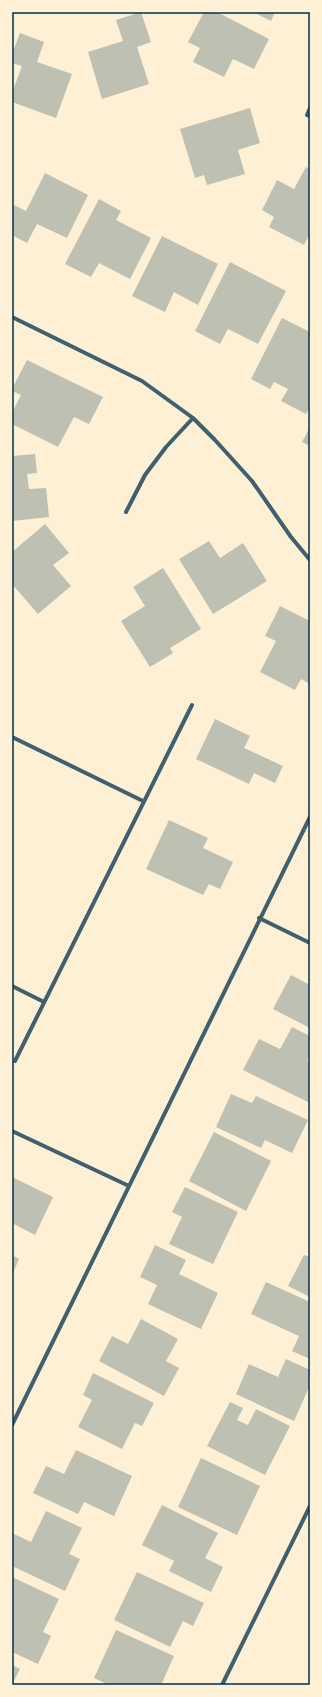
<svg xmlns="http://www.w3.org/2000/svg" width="322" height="1697" font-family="Jost,sans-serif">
	<rect width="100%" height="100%" fill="#fdf0d5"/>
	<path fill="#bec0b2" d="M141 12 151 42 137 47 149 84 102 99 88 52 123 41 116 20Z
		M204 12H217L269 39 254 69 233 59 224 77 193 62 200 48 188 42Z
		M253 12H275L271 21Z
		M20 33 44 42 37 62 72 74 56 118 12 102V93L22 66 12 63V54Z
		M250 108 260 143 238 150 245 174 207 185 204 175 195 178 180 129Z
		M306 167 310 169V233L304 245 269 227 274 217 262 210 277 180 294 189Z
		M45 173 88 195 67 238 37 224 27 243 12 235V209L14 205 26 211Z
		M99 199 121 211 116 220 151 238 130 279 99 263 91 277 65 264Z
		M162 236 218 264 198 305 174 292 165 312 132 296Z
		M230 262 286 291 258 344 228 329 220 344 195 331Z
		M282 318 310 332V407L306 414 281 401 288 389 274 382 270 389 251 379Z
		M27 360 103 397 89 424 74 417 58 447 12 424V413L21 395 12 391V389Z
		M310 427V446L302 442Z
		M35 454 37 473 27 474 29 489 46 488 49 517 12 521V456Z
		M45 524 69 553 53 565 71 586 38 614 12 584V552Z
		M209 541 220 558 243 543 267 581 213 614 179 559Z
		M163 568 201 629 170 648 173 653 150 667 121 621 145 606 133 587Z
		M280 606 310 621 309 644 310 645V684L301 679 295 690 260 672 276 641 265 636Z
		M215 719 250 736 244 748 283 766 275 783 254 773 249 784 196 759Z
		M169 820 208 838 203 848 233 862 220 889 209 884 203 895 146 869Z
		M291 975 310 985V1028L273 1009Z
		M292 1027 310 1036V1055L307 1061 310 1063V1103L243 1070 259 1039 280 1049Z
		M231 1094 252 1103 256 1096 308 1120 292 1153 265 1140 261 1148 216 1127Z
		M214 1132 271 1161 246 1211 189 1181Z
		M12 1177 53 1197 35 1235 12 1223Z
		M185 1187 238 1212 213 1264 169 1244 182 1217 172 1212Z
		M155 1245 186 1260 179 1274 218 1293 201 1329 148 1304 157 1285 140 1277Z
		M12 1255 19 1259 12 1275Z
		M304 1255 310 1257V1297L288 1286Z
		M266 1282 310 1302V1359L292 1351 299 1336 251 1314Z
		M141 1319 178 1339 166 1361 179 1368 164 1396 99 1361 112 1336 128 1344Z
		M286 1359 310 1370V1385L294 1421 236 1394 249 1364 278 1377Z
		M93 1373 154 1403 142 1426 135 1423 122 1449 78 1427 92 1400 83 1395Z
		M230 1402 243 1408 237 1420 248 1425 256 1409 290 1426 265 1475 207 1446Z
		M76 1450 132 1476 114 1516 84 1502 78 1514 33 1493 46 1466 64 1474Z
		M201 1458 260 1486 237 1535 178 1507Z
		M162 1505 218 1533 205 1558 223 1567 211 1592 169 1571 174 1561 142 1545Z
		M46 1511 82 1528 69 1554 80 1559 65 1591 12 1566V1533L31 1542Z
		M137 1572 204 1603 193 1626 183 1621 170 1647 114 1620Z
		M12 1577 59 1599 43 1632 51 1636 38 1664 12 1652Z
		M116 1630 174 1656 161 1685H109L94 1678Z
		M12 1665 20 1669 12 1685Z"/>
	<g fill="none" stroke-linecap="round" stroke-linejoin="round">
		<path stroke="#3f606c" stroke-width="4" d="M310 108 307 115 310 116
			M12 317 142 381 193 418 215 440 252 481 291 537 310 560
			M126 512 145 475 166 447 193 418
			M12 737 143 801
			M259 918 310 943
			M12 986 44 1002
			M15 1061 192 705
			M12 1131 129 1186
			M12 1425 310 817
			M222 1685 310 1506"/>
	</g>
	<rect width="322" height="1697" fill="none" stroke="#fdf0d5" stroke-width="26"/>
	<rect x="13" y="13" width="296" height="1671" fill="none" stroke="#003049" stroke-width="1.5"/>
</svg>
